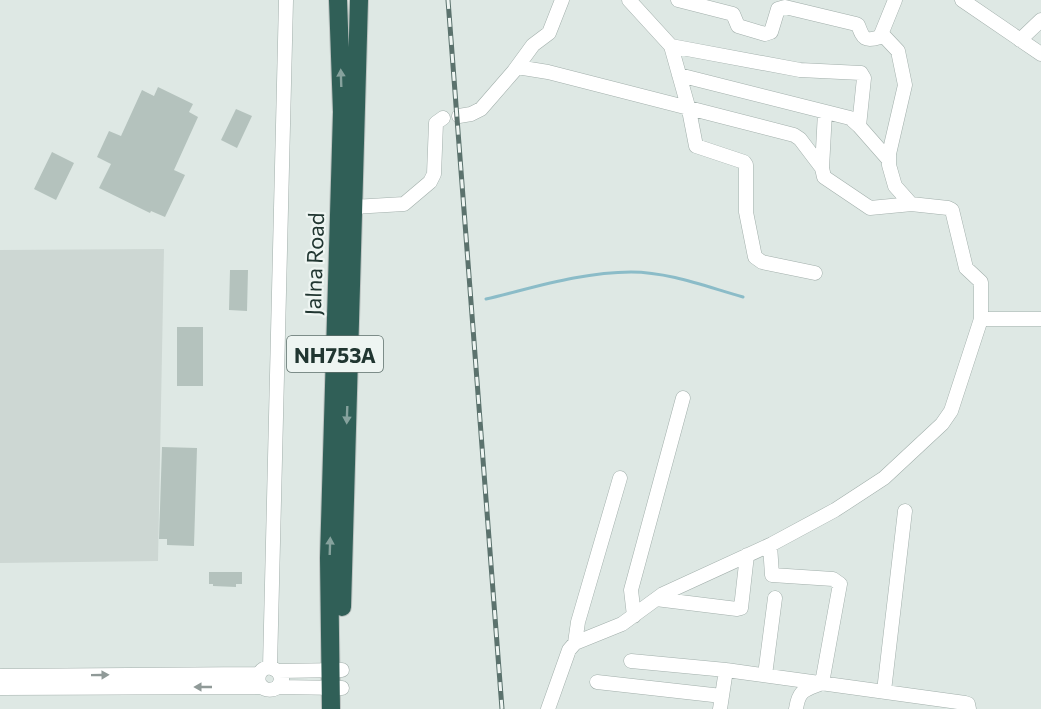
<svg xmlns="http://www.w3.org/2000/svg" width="1041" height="709" font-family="Commissioner,sans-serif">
	<rect width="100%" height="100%" fill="#dee8e4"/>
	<path fill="#cdd7d3" d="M164 249 158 561 0 563V250Z"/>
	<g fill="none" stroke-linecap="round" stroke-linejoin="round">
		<path stroke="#8bbcc8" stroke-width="3" d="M486 299C533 288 582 272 631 272 669 272 707 287 743 297"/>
	</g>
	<path fill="#b4c2bd" d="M158 87 193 104 189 112 198 117 174 170 185 175 165 217 151 211 150 213 99 188 111 164 97 157 109 131 121 136 142 90 154 96Z
		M236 109 252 116 237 148 221 140Z
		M52 152 74 163 56 200 34 189Z
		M230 270H248L247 311 229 310Z
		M177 327H203V386H177Z
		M162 447 197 448 194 546 167 545V539H159Z
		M209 572H242V584H236V587L213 586V584H209Z"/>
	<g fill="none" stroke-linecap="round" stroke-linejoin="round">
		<defs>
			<path id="minor" d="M629 0 671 46 689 110 696 146 744 162 746 165V212L755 257 762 262 815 273
				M678 0 733 14 738 26 765 34 771 32 778 9 785 7 856 24 858 25C863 38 864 42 880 37L895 0
				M962 0 1041 54
				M1020 40 1041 20
				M671 46 800 70 861 73 864 78 859 126
				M517 67 548 72 794 135 800 139 822 168
				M679 75 850 118 859 126 888 159
				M825 112 822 168 824 177 870 208 912 204
				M459 116 471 114 481 109 514 71 533 45 549 33 562 0
				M353 207 404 204 430 182 434 174 436 123 443 118
				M981 319H1041
				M770 545 772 575 833 579 840 584 822 683C805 690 799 689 796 709
				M656 599 737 609 741 608 747 555
				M634 616 631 590 683 398
				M575 643 578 622 620 478
				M631 661 726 670 965 703 968 704 969 709
				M270 667 286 0
				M278 671 342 670
				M765 675 775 598
				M0 676 259 674
				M597 682 722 696
				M278 687 282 679 278 671 270 667C261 668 257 674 259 683 263 690 270 692 278 687L342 688
				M0 688 261 687
				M884 691 905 511
				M548 709 569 650 575 643 622 624 663 594 772 544 835 510 884 478 942 424 951 411 981 319V282L966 268 952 210 948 208 911 204 895 186 889 165V154L905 85 898 51 882 34
				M720 709 726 670"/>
			<path id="highway" d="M342 607 359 0
				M331 709 329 558 342 112 338 0"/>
		</defs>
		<use href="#minor" stroke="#a2afab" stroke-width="15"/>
		<use href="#highway" stroke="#bcc3c1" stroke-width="20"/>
		<use href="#minor" stroke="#fff" stroke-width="14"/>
		<use href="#highway" stroke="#305f57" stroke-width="18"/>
		<defs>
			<path id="rail" d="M448 0 502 709"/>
		</defs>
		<use href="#rail" stroke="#5b726d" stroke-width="5"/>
		<use href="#rail" stroke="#eef5f2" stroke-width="3" stroke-dasharray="9" stroke-linecap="butt"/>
	</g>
	<defs><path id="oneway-solid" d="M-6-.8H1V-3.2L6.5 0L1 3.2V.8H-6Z" transform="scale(1.5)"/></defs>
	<g fill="#86a29d">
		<use href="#oneway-solid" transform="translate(341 78) rotate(-92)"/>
		<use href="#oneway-solid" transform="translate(347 415) rotate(92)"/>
		<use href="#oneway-solid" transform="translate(330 546) rotate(-88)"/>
	</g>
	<g fill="#909a98">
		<use href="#oneway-solid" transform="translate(100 675) rotate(-1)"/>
		<use href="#oneway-solid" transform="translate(203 687) rotate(180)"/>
	</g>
	<g text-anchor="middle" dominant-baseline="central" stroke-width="4.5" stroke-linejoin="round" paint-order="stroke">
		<rect fill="#eef5f2" stroke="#5e6f6b" stroke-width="1.5" x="287" y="336" width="96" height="36" rx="4.5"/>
		<g font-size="21" font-weight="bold" fill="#213631">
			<text x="335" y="354">NH753A</text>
		</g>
		<g font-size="22" fill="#213631" stroke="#eef5f2">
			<text transform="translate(314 264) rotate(-88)">Jalna Road</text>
		</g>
	</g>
</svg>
